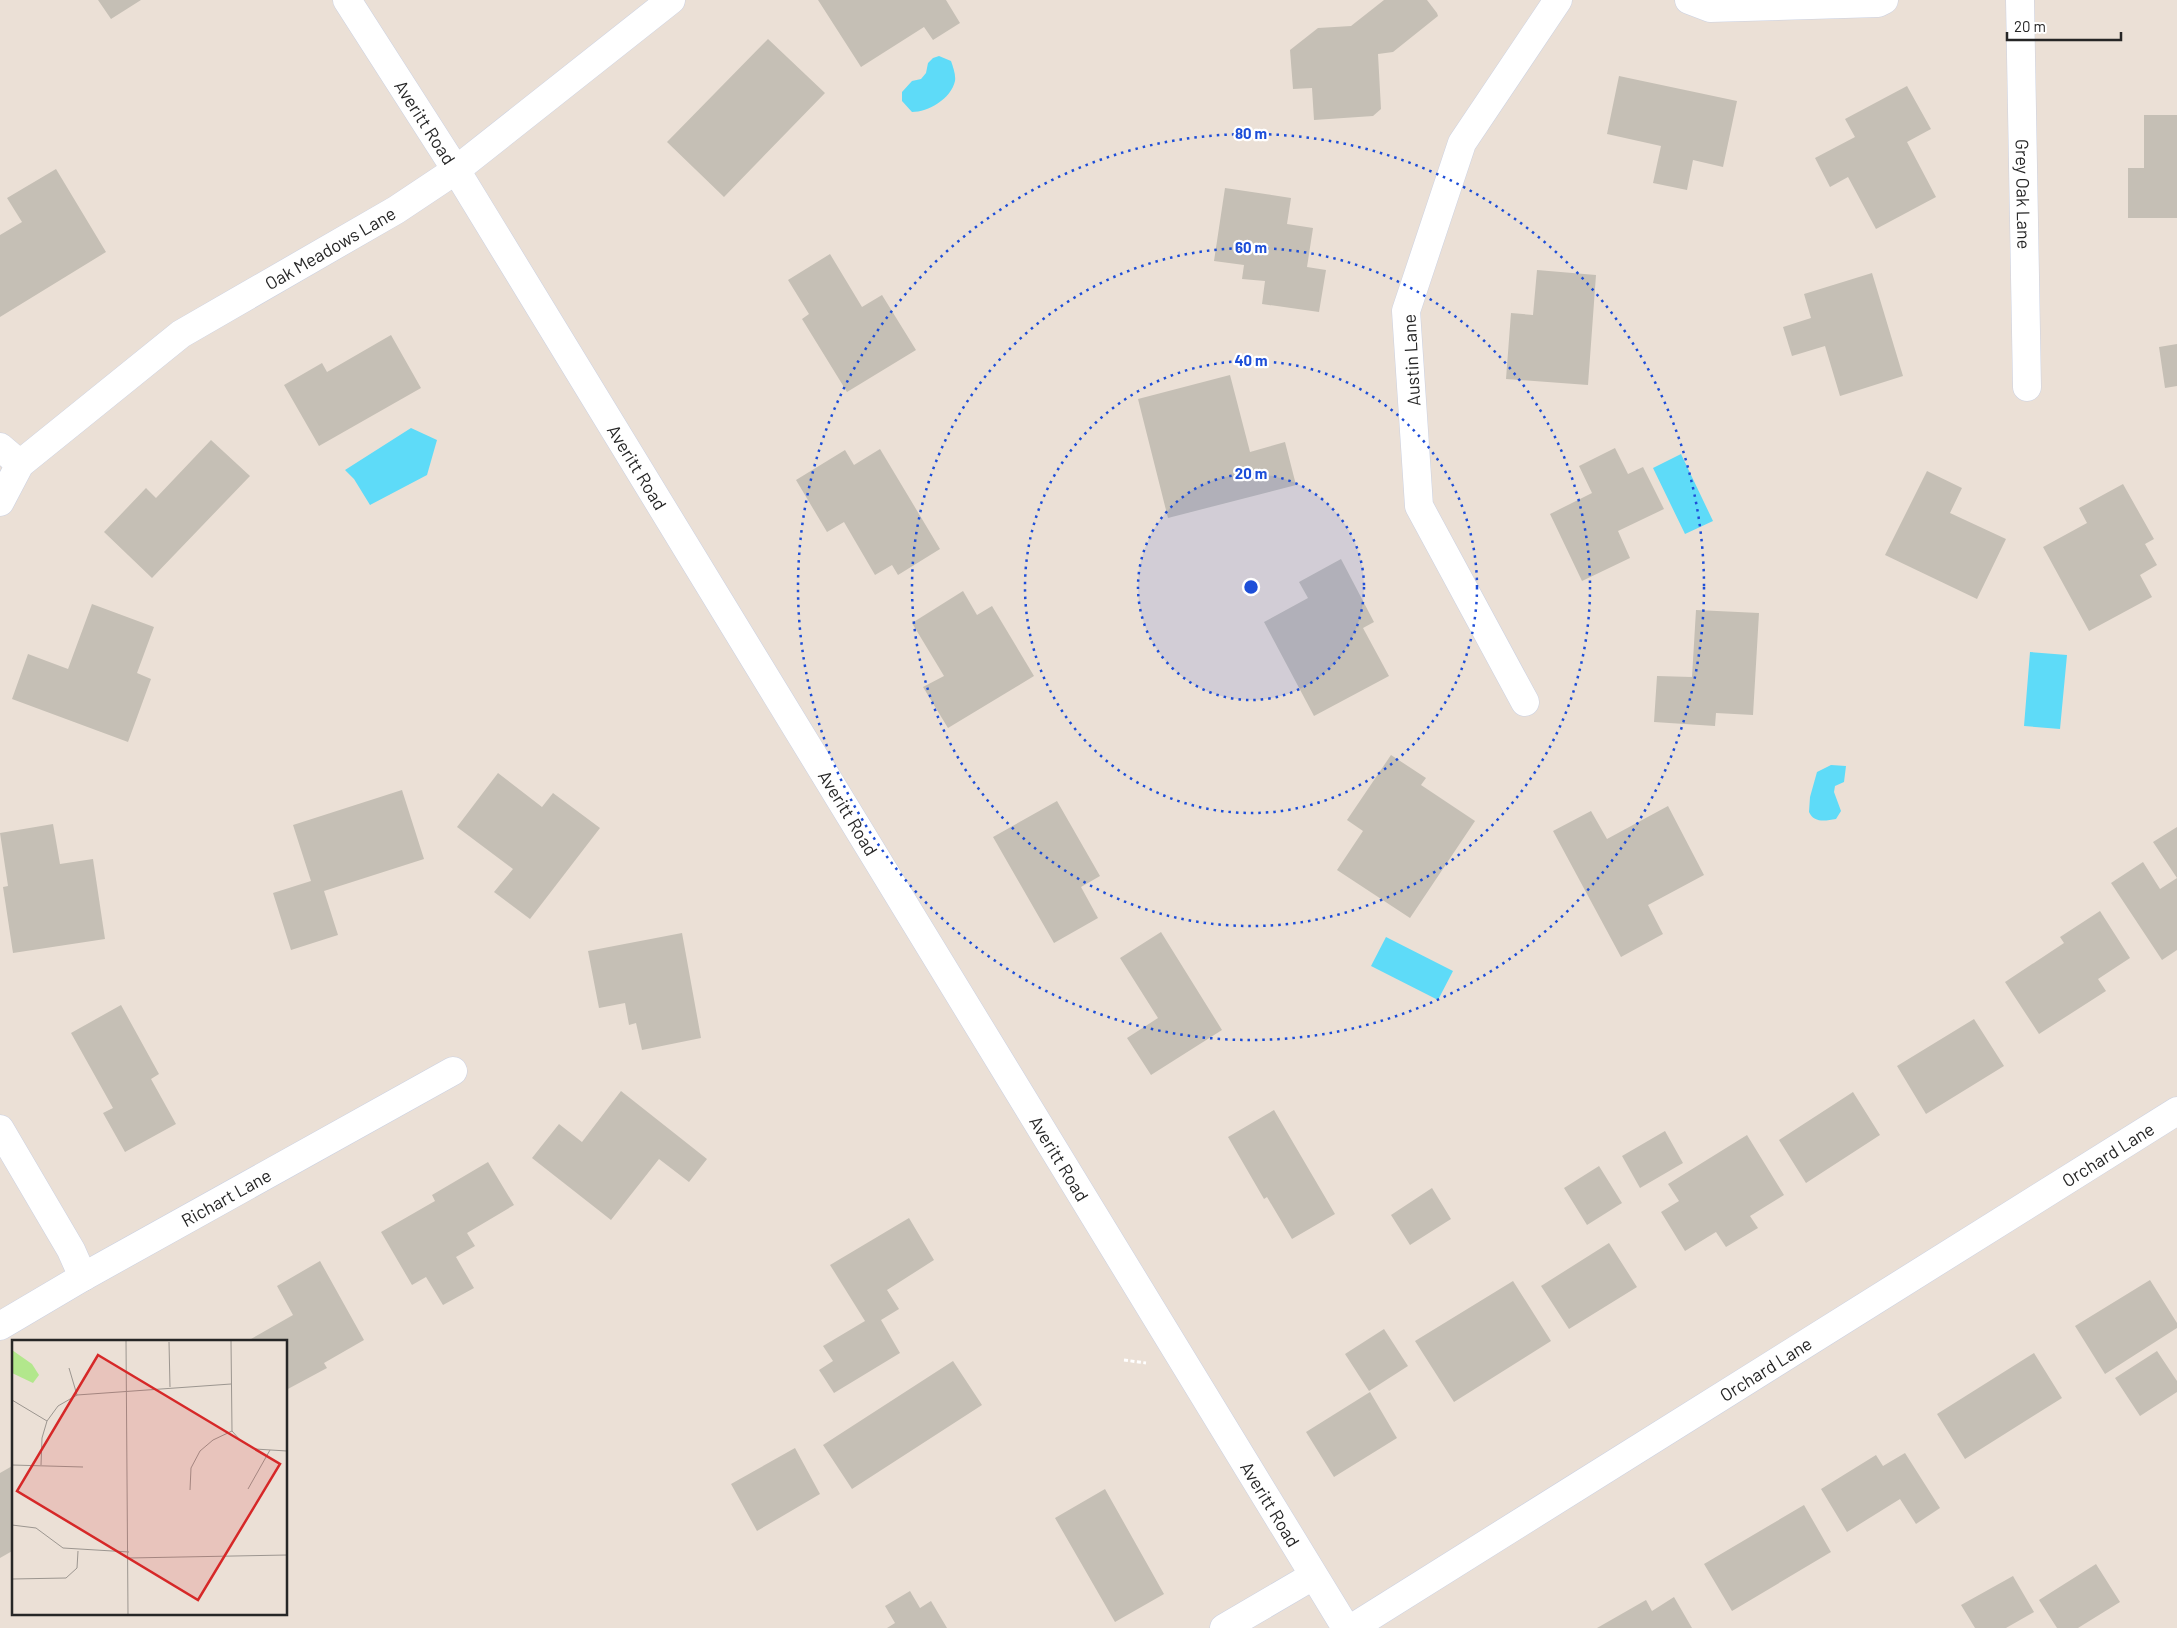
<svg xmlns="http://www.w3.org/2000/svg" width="2177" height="1628" font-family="Barlow,sans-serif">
	<rect width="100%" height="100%" fill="#ebe0d6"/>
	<path fill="#5edbf8" d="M939 56 951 61C953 67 956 75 955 81 951 99 928 112 912 112L902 101V92L912 81 921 79 926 73 928 63 933 58Z
		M411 428 437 440 427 475 370 505 354 479 345 470Z
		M1681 454 1713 521 1685 534 1653 468Z
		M2030 652 2067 655 2060 729 2024 726Z
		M1831 765 1846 766 1844 782 1835 786 1834 792 1841 811 1836 819C1825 821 1814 823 1809 812L1810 797 1817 772Z
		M1386 937 1453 971 1438 1000 1371 966Z"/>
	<path fill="#c5bfb5" d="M98 0H141L111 19Z
		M818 0H946L960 23 933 40 924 27 861 67Z
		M1384 0H1427L1437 13 1438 16 1393 52 1378 54 1381 109 1373 116 1314 120 1312 88 1293 89 1290 50 1318 28 1351 26Z
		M768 39 825 93 724 197 667 142Z
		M1619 76 1737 101 1723 167 1693 160 1687 190 1653 183 1661 146 1607 134Z
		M1907 86 1931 129 1907 142 1936 197 1876 229 1848 177 1830 187 1815 158 1855 137 1845 119Z
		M2144 115H2177V218H2128V168H2144Z
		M56 169 106 252 0 317V235L22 222 7 198Z
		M1225 188 1291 198 1287 224 1313 228 1307 267 1326 270 1319 312 1262 304 1265 281 1242 279 1244 265 1214 261Z
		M830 254 862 307 882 295 916 350 847 392 802 319 809 314 788 280Z
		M1537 270 1596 275 1588 385 1506 379 1511 313 1533 315Z
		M1872 273 1903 376 1840 396 1825 346 1792 356 1783 327 1811 318 1804 294Z
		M391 335 421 388 319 446 284 385 322 363 327 372Z
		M2177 344V386L2165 388 2159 347Z
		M1230 375 1250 452 1285 442 1296 485 1168 518 1138 399Z
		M211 440 250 476 152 578 104 532 146 488 156 498Z
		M1615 448 1628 474 1643 467 1664 509 1618 531 1630 558 1582 581 1550 514 1592 493 1579 466Z
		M880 449 940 549 898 575 892 565 875 575 844 522 827 532 796 480 845 450 854 465Z
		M1927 471 1962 488 1950 513 2006 539 1977 599 1885 555Z
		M2123 484 2154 539 2145 544 2157 565 2140 575 2152 597 2089 631 2043 547 2087 523 2079 508Z
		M1341 559 1374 622 1363 628 1389 676 1314 716 1264 622 1308 598 1299 582Z
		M963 591 977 615 992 606 1034 676 948 728 923 687 944 676 912 623Z
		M92 604 154 627 137 673 151 679 128 742 12 699 28 654 68 669Z
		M1696 610 1759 613 1753 715 1716 713 1715 726 1654 722 1657 676 1692 677Z
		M1391 755 1426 778 1421 785 1475 821 1410 918 1337 870 1363 831 1347 820Z
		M498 773 542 807 553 793 600 828 530 919 494 892 513 869 457 827Z
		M402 790 424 859 324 891 338 935 291 950 273 893 311 881 293 825Z
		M1057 801 1100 876 1081 887 1098 918 1054 943 993 837Z
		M1668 806 1704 875 1648 905 1663 934 1621 957 1553 831 1591 811 1607 839Z
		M53 824 60 864 93 859 105 939 13 953 3 887 8 886 0 833Z
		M2177 827V950L2162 960 2111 883 2143 862 2160 889 2177 878 2153 842Z
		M2100 911 2130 958 2098 979 2106 991 2039 1034 2005 982 2064 943 2060 937Z
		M1161 932 1222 1030 1151 1075 1127 1038 1158 1018 1120 958Z
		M682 933 701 1038 642 1050 636 1023 629 1025 625 1003 599 1008 588 951Z
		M121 1005 159 1074 151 1079 176 1124 125 1152 103 1113 113 1108 71 1033Z
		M1974 1019 2004 1066 1926 1114 1897 1066Z
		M621 1091 707 1159 689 1182 659 1159 611 1220 532 1158 559 1124 582 1142Z
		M1853 1092 1880 1135 1806 1183 1779 1140Z
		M1274 1110 1335 1214 1292 1239 1267 1197 1264 1199 1228 1137Z
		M1665 1131 1683 1163 1640 1188 1622 1156Z
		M1747 1135 1784 1195 1750 1216 1758 1228 1726 1247 1716 1232 1685 1251 1661 1212 1679 1201 1668 1184Z
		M488 1162 514 1205 467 1233 475 1246 456 1257 474 1288 443 1305 426 1277 412 1285 381 1232 435 1201 432 1195Z
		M1599 1166 1622 1203 1587 1225 1564 1188Z
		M1432 1188 1451 1219 1410 1245 1391 1215Z
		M909 1218 934 1260 887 1290 899 1309 881 1320 900 1353 834 1393 819 1370 833 1361 823 1346 865 1321 830 1265Z
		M1609 1243 1637 1287 1569 1329 1541 1286Z
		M320 1261 364 1340 324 1363 327 1368 286 1390V1342H252L251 1339 293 1315 277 1286Z
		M2150 1280 2177 1323V1328L2105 1374 2075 1326Z
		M1513 1281 1551 1341 1454 1402 1415 1341Z
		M1384 1329 1408 1366 1369 1391 1345 1354Z
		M2157 1351 2177 1381V1392L2140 1416 2115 1378Z
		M2034 1353 2062 1398 1965 1459 1937 1414Z
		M953 1361 982 1405 852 1489 823 1445Z
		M1370 1392 1397 1438 1334 1477 1306 1432Z
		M795 1448 820 1494 757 1531 731 1484Z
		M1905 1453 1940 1508 1916 1524 1900 1499 1847 1532 1821 1489 1876 1455 1883 1466Z
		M14 1465V1550L0 1558V1473Z
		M1105 1489 1164 1594 1115 1622 1055 1518Z
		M1804 1505 1831 1552 1732 1611 1704 1564Z
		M2096 1564 2120 1602 2078 1628H2057L2039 1600Z
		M2013 1576 2034 1612 2006 1628H1975L1961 1605Z
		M910 1591 920 1608 931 1601 947 1628H887L895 1623 885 1606Z
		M1674 1597 1692 1628H1597L1646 1600 1652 1611Z"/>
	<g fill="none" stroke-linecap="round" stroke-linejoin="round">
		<defs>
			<g id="minor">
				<path d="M1689 0 1710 8 1878 3 1884 0"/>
				<path id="s1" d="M2020 0 2027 387"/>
				<path d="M0 447 20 464"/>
				<path id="s2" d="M0 502 20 464 181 334 396 210 456 170 671 0"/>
				<path d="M1525 702 1419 506 1406 311 1462 143 1558 0"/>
				<path d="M0 1129 71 1250 83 1277"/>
				<path id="s3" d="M0 1326 83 1277 453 1071"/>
				<path d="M1224 1628 1313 1576"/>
				<path id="s4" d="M1352 1628 2177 1111"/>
			</g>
			<g id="tertiary">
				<path id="s5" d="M347 0 456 170 1346 1628"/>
			</g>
		</defs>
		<use href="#minor" stroke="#cbd1e2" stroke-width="29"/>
		<use href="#tertiary" stroke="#cbd1e2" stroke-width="29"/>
		<path stroke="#fff" stroke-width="3" stroke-dasharray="4 2.5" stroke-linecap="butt" d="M1124 1360 1146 1363"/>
		<use href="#minor" stroke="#fff" stroke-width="28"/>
		<use href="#tertiary" stroke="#fff" stroke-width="28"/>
	</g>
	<circle cx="1251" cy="587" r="113" fill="#1d4ed8" fill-opacity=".12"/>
	<g fill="none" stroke="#1d4ed8" stroke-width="2.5" stroke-dasharray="2.5 5">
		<circle cx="1251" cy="587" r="113"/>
		<circle cx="1251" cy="587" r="226"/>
		<circle cx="1251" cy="587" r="339"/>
		<circle cx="1251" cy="587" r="453"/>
	</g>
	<g text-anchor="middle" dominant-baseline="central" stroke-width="4.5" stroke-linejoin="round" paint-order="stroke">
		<g font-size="18" fill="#262626" stroke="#fff">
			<text stroke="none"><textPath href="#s5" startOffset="145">Averitt Road</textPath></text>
			<text stroke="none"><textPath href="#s1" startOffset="194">Grey Oak Lane</textPath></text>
			<text stroke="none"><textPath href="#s2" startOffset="422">Oak Meadows Lane</textPath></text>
			<text transform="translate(1411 360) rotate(-93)">Austin Lane</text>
			<text stroke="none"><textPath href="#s5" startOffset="550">Averitt Road</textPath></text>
			<text stroke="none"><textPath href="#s5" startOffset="955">Averitt Road</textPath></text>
			<text stroke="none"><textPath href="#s4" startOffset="892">Orchard Lane</textPath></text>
			<text stroke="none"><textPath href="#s5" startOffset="1360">Averitt Road</textPath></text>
			<text stroke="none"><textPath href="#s3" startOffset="260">Richart Lane</textPath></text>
			<text stroke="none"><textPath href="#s4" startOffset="488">Orchard Lane</textPath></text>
			<text stroke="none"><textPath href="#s5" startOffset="1765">Averitt Road</textPath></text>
		</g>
	</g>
	<g transform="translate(12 1340)">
		<rect width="275" height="275" fill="#ebe0d6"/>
		<path d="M0 10 20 24 27 35 21 43 0 33Z" fill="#b2e78c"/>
		<path fill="none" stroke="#9c9690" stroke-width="1" d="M114 0 116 275M219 1 220 91 229 101 243 109 275 111M157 2 158 47M57 28 65 55M0 60 35 81M0 125 71 127M29 125 30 98 35 81 46 66 65 55 219 44M236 149 258 110M178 150 179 128 188 111 201 100 220 91M0 185 24 188 51 208 117 212M117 218 275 215M0 239 54 238 65 228 66 211"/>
		<path fill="#d62828" fill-opacity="0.15" stroke="#d62828" stroke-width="2.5" d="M86 15 268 124 186 260 5 151Z"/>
		<rect width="275" height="275" fill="none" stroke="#262626" stroke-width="2.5"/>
	</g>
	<circle cx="1251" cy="587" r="8" fill="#1d4ed8" stroke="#fff" stroke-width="2.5"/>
	<g font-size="15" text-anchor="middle" font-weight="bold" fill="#1d4ed8" stroke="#fff" stroke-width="4.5" stroke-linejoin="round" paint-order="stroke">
		<text x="1251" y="139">80 m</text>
		<text x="1251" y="253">60 m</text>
		<text x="1251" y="366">40 m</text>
		<text x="1251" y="479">20 m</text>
	</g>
	<path d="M2007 32v8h114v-8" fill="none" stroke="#262626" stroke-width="2.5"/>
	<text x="2014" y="32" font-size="15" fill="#262626" stroke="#ffffff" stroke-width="4" paint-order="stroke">20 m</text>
</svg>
